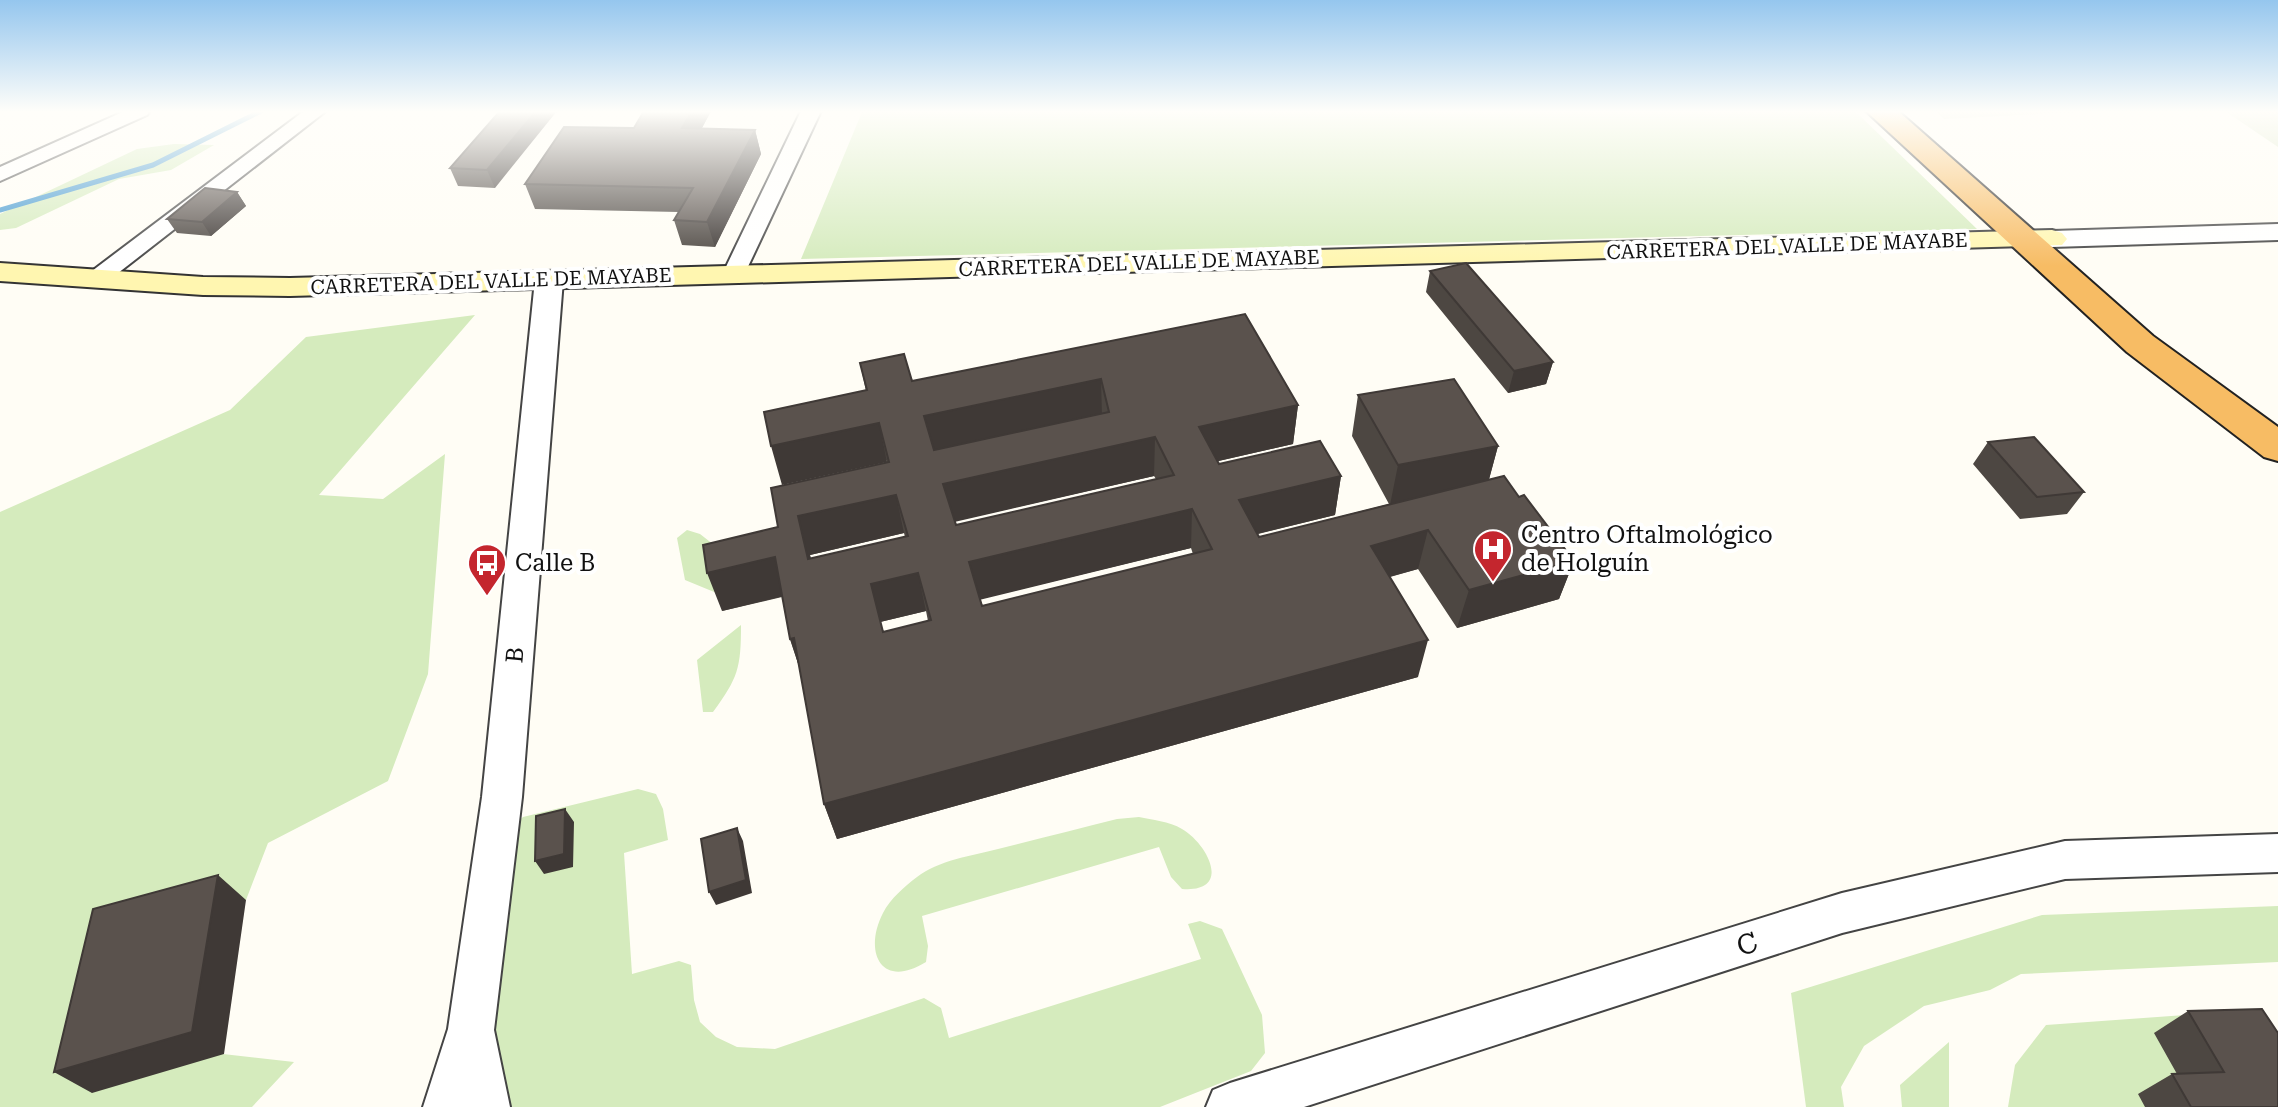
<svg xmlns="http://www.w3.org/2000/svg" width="2278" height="1107" font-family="'Roboto Serif',serif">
	<rect width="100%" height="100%" fill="#fffdf5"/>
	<path fill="#d5ebbd" d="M884 111H1855L1977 229 801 259 862 112Z
		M174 144 214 145 171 170 119 179 16 228 0 230V214L137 149Z
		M475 315 319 495 383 499 445 454 428 674 388 781 268 843 246 900 125 933 223 1054 294 1062 252 1107H0V512L230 410 306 337Z
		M687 530 700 534 718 548 719 594 685 580 677 538Z
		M741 625C741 668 738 678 713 712H703L697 660Z
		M638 789 656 794 663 809 668 840 624 853 632 974 679 961 691 965 694 1000 700 1022 716 1037 737 1047 775 1049 924 998 941 1008 949 1038 1201 959 1188 924 1200 921 1222 929 1262 1015 1265 1053 1251 1071 1160 1107H492L482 1056 507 832 523 817Z
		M1139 817C1152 820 1169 821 1182 829 1208 844 1233 893 1182 889L1171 877 1159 847 922 916 928 946 926 962C881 990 863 952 883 913 890 899 905 886 917 877 939 860 971 856 998 849 1038 839 1078 829 1117 819Z
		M2278 906V962L2021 974 1990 990 1924 1006 1864 1046 1841 1087 1844 1107H1806L1791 993 2042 915Z
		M2213 1013 2278 1107H2008L2015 1065 2046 1025Z
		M1949 1042V1107H1902L1900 1085Z"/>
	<path fill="#d9e3c4" d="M1935 111H2096L1944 119Z
		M2225 111H2278V147Z"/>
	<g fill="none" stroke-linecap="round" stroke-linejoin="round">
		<path stroke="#3f96cf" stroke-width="5" d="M0 210 153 165 261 111"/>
		<defs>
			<path id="minor" d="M125 111H150L147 115 0 181V167Z
				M304 111H326L104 284H88L85 279 88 274Z
				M801 111H821L745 273 734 280 726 278 723 273Z"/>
			<path id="tertiary" d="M2278 224V240L2052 247 2043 245 2039 239 2043 233 2052 231Z
				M549 272 559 274 563 280 522 797 494 1030 510 1107H423L448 1029 482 797 535 280 539 274Z
				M2278 834V872L2065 879 1842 933 1304 1107H1206L1213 1090 1230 1083 1842 893 2065 841Z"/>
			<path id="secondary" d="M2052 230 2062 233 2067 239 2062 245 290 296 203 295 0 281V263L203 277 290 278Z"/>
			<path id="trunk" d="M1866 111H1898L2153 336 2278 427V461L2264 457 2127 352Z"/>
		</defs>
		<use href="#minor" stroke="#444" stroke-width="4"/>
		<use href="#tertiary" stroke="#444" stroke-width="4"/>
		<use href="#secondary" stroke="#333" stroke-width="4"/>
		<use href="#trunk" stroke="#222" stroke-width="4"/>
		<use href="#minor" fill="#fff" fill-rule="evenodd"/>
		<use href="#tertiary" fill="#fff" fill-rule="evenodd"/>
		<use href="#secondary" fill="#fff6b0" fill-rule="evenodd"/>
		<use href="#trunk" fill="#f7bc64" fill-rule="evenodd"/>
	</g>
	<path fill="#4d4742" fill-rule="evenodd" d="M500 111 495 188 458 186 450 168Z
		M644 111H711L702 128 755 130 761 154 715 247 682 245 674 220 679 212 535 209 525 184 634 128Z
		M237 192 246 206 211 236 177 233 167 219Z
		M1430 271 1553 362 1546 384 1508 393 1426 292Z
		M1245 314 1298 405 1293 444 1218 461 1219 464 1341 476 1335 515 1258 534 1259 537 1389 504 1352 436 1358 395 1498 446 1489 479 1519 497 1574 561 1559 599 1457 628 1418 569 1390 577 1418 677 837 839 824 804 800 669 790 639 782 597 722 611 778 527 887 463 866 391 860 363 912 381ZM1154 476 1156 479 956 525 955 521ZM904 533 905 537 811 559 810 555ZM1191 548 1193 554 982 606 980 599ZM926 611 928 621 883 632 880 622Z
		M1988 442 2084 492 2067 514 2020 519 1973 464Z
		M2188 1011 2278 1107H2145L2138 1094 2172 1074H2177L2154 1033Z"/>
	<path fill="#3f3936" d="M536 111H557L495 188 487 170Z
		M692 111H711L689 152 682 128Z
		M755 130 761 154 715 247 707 222Z
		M237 192 246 206 211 236 202 222Z
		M1553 362 1546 384 1508 393 1514 371Z
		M1101 379 1102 418 930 455 924 416Z
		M1298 405 1293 444 1197 466 1199 427Z
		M879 423 887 462 782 485 771 446Z
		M1155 437 1154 476 950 523 943 484Z
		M1498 446 1487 487 1390 505 1398 465Z
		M1341 476 1335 515 1236 539 1239 500Z
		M896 495 904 533 810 555 819 598 808 559 798 516Z
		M1192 509 1191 548 975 601 969 562Z
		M1428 530 1418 569 1363 584 1371 546Z
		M775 557 788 595 722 611 707 573Z
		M1574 561 1559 599 1457 628 1469 590Z
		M918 573 926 611 880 622 871 584Z
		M794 638 802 676 790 639Z
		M1428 640 1418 677 837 839 824 804Z
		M565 809 574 822 573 867 544 874 535 861Z
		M737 828 743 841 752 893 716 905 709 892Z
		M218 875 246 900 224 1054 92 1093 54 1072Z"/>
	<path fill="#5a524d" stroke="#3f3936" stroke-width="2" fill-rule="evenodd" d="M500 111H536L487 170 450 168Z
		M644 111H692L682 128 755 130 707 222 674 220 693 188 525 184 564 127 634 128Z
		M205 188 237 192 202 222 167 219Z
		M1466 263 1553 362 1514 371 1430 271Z
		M1245 314 1298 405 1199 427 1219 464 1320 441 1341 476 1239 500 1259 537 1504 476 1519 497 1524 495 1574 561 1469 590 1428 530 1371 546 1428 640 824 804 794 638 790 639 775 557 707 573 703 545 778 527 771 488 889 462 879 423 771 446 764 412 867 390 860 363 904 354 912 381ZM1101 379 1109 412 934 450 924 416ZM1155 437 1174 475 956 525 943 484ZM896 495 908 536 808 559 798 516ZM1192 509 1212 549 982 606 969 562ZM918 573 931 620 883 632 871 584Z
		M1454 379 1498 446 1398 465 1358 395Z
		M2034 437 2084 492 2037 497 1988 442Z
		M565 809 564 854 535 861 536 816Z
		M737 828 746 880 709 892 701 839Z
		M218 875 192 1032 54 1072 93 909Z
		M2262 1009 2278 1033V1107H2191L2172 1074 2224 1072 2188 1011Z"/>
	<linearGradient id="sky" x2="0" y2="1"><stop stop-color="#95c6ee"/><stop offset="0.42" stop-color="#fffefa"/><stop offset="1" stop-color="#fffefa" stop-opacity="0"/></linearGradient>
	<rect width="2278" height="266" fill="url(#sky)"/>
	<defs>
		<symbol id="hospital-pin" viewBox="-11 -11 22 30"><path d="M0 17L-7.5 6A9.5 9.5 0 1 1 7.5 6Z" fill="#c4262e" stroke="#fff"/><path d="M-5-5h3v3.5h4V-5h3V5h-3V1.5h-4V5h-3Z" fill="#fff"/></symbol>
		<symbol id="bus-pin" viewBox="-11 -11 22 30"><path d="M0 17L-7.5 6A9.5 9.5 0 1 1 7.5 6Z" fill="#c4262e" stroke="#fff"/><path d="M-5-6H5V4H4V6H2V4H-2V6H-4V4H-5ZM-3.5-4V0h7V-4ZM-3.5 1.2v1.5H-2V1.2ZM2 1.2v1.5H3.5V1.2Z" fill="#fff"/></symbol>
	</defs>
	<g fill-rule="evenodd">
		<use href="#hospital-pin" x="1471" y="527" width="44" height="60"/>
		<use href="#bus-pin" x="465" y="541" width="44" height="60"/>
	</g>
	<g text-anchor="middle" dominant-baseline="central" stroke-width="8" stroke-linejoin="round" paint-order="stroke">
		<g font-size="20" fill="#111" stroke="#fff">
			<text transform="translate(1787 246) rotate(-2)">CARRETERA DEL VALLE DE MAYABE</text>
			<text transform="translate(1139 263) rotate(-2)">CARRETERA DEL VALLE DE MAYABE</text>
			<text transform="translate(491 281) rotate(-2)">CARRETERA DEL VALLE DE MAYABE</text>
		</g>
		<g font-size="24" fill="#111" stroke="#fff" text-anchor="start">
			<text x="1521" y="535">Centro Oftalmológico<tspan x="1521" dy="28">de Holguín</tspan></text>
			<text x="515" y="563">Calle B</text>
		</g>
		<g font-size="24" fill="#111" stroke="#fff">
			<text transform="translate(515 655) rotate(-85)">B</text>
		</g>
		<g font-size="28" fill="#111" stroke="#fff">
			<text transform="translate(1747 944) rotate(-18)">C</text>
		</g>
	</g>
</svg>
